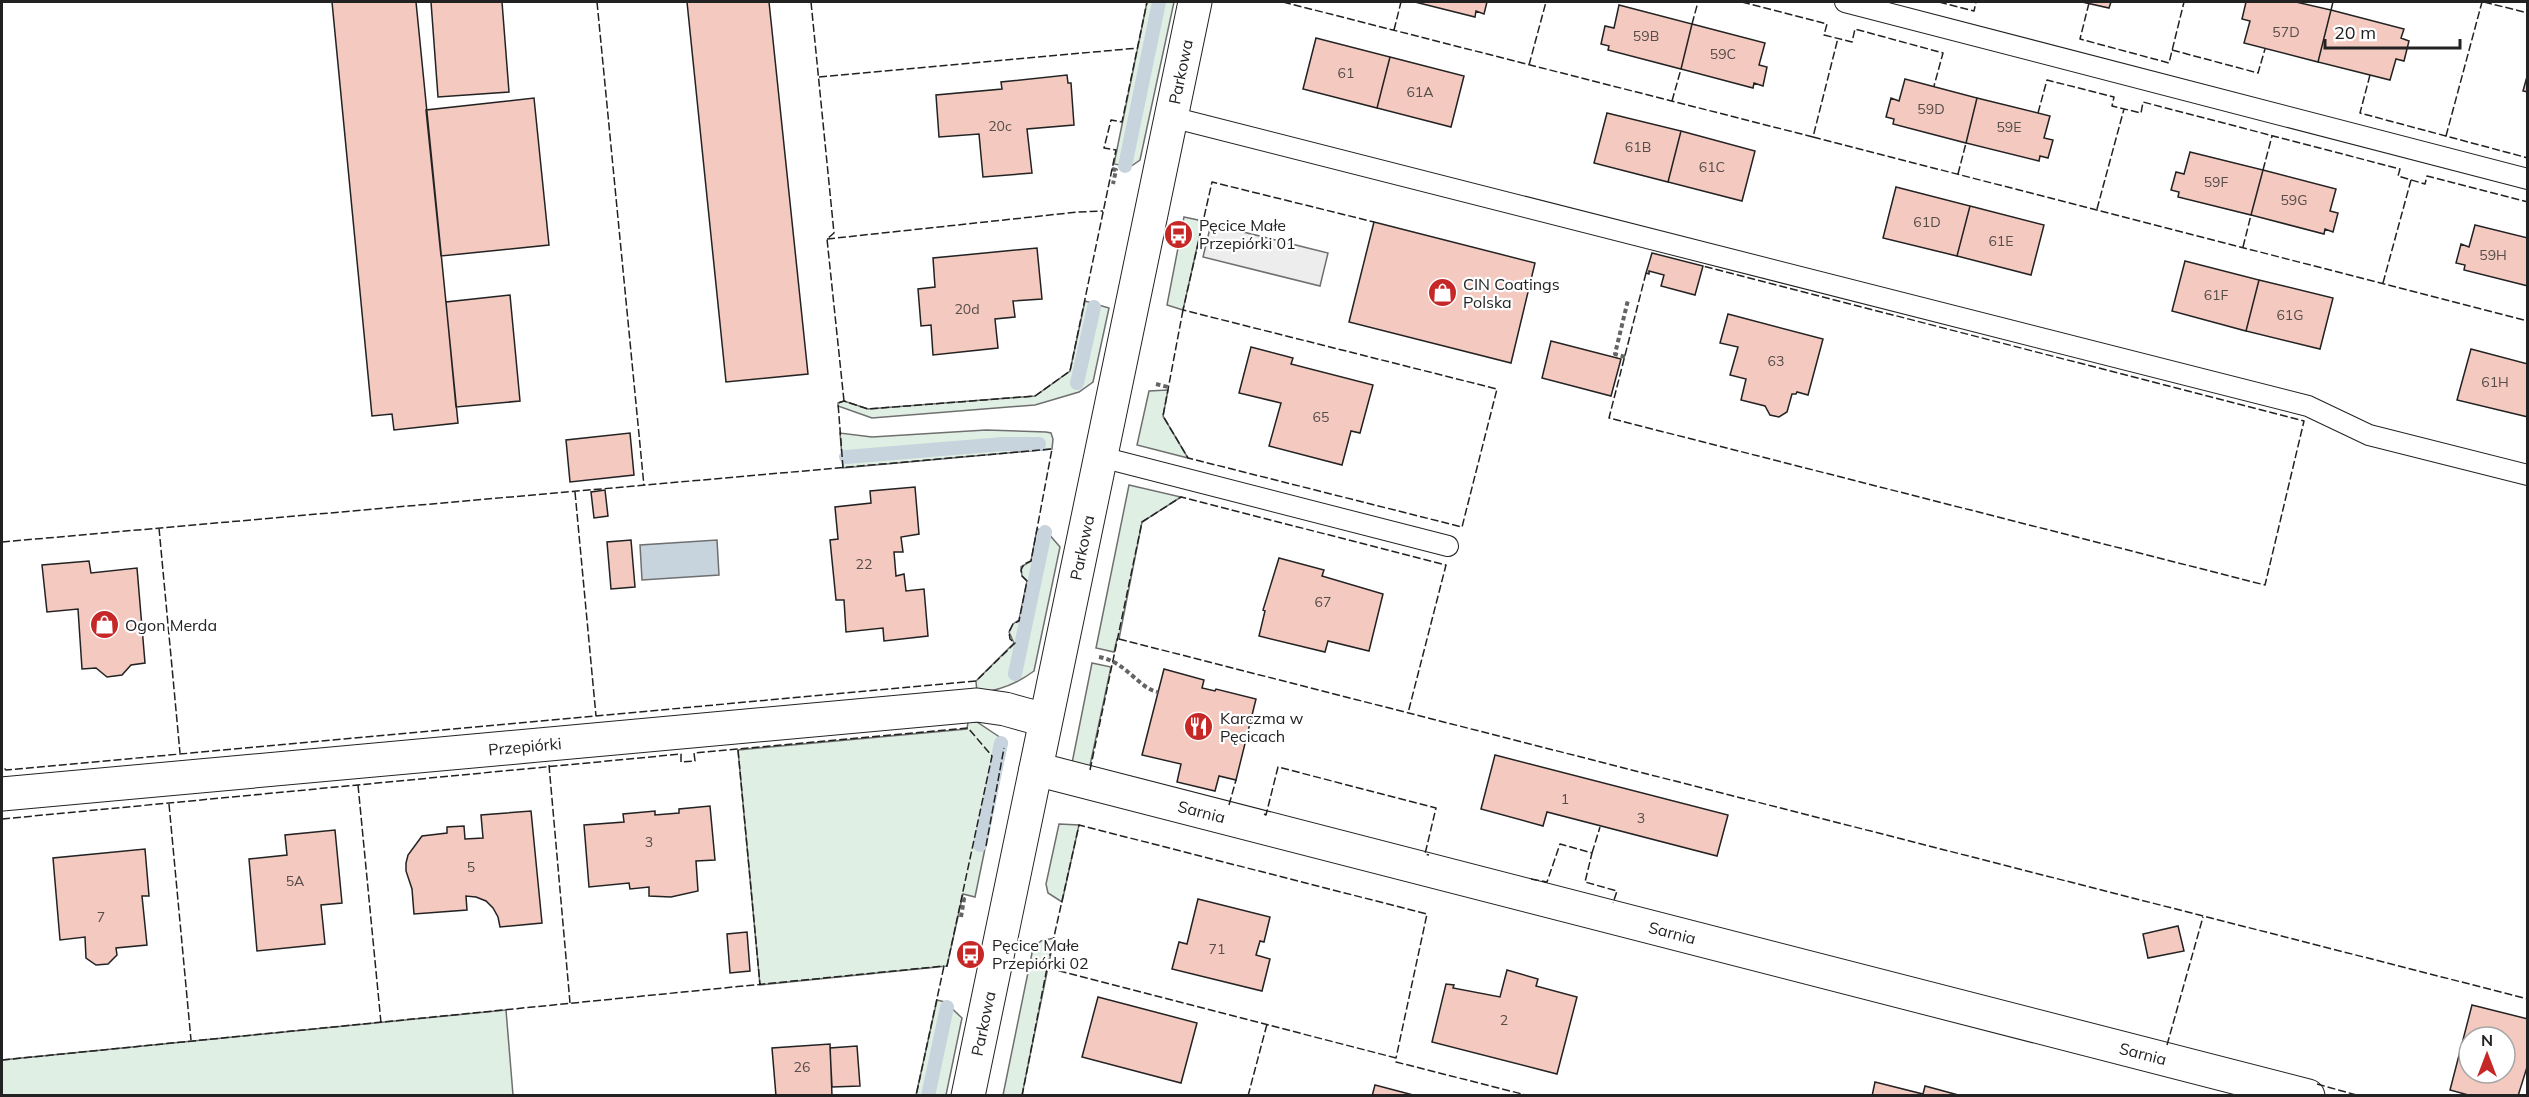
<svg xmlns="http://www.w3.org/2000/svg" width="2529" height="1097" font-family="Mulish,sans-serif">
	<rect width="100%" height="100%" fill="#fff"/>
	<path fill="#e0efe3" stroke="#6f6f6f" stroke-width="1.5" d="M1147 2H1174L1140 160 1130 167 1114 164Z
		M1184 217 1198 220 1202 225 1183 310 1167 305Z
		M1085 301 1109 308 1093 382 1079 392 1035 405 872 418 838 406V403L844 401 868 409 1035 396 1070 371Z
		M1168 390 1163 416 1188 458 1137 445 1149 391Z
		M986 430 1046 432 1051 433 1053 439 1052 449 843 468 840 433 872 437Z
		M1129 485 1181 497 1142 522 1119 639H1117L1114 652 1096 648Z
		M1037 529 1047 532 1060 547 1034 671C1018 683 997 691 977 693L976 681 1014 643 1009 632 1013 624 1019 620 1027 581 1022 576 1021 567 1031 561Z
		M1092 663 1111 667 1089 770 1072 763Z
		M968 722H977L1007 742 975 897 963 894 947 966 760 985 738 750 967 729Z
		M1059 824 1079 825 1062 902 1048 893 1046 884Z
		M1054 938 1022 1095H1003L1033 948 1041 941Z
		M937 1000 945 1002 962 1018 946 1095H916Z
		M506 1010 513 1095H2V1060Z"/>
	<path fill="#ededed" stroke="#6f6f6f" stroke-width="1.5" d="M1211 224 1328 253 1320 286 1203 257Z"/>
	<path fill="#c7d3dd" stroke="#6f6f6f" stroke-width="1.5" d="M717 540 719 575 642 580 640 545Z"/>
	<g fill="none" stroke-linecap="round" stroke-linejoin="round">
		<path stroke="#c7d3dd" stroke-width="14" d="M1125 166 1159 2
			M1077 383 1094 307
			M846 457 1003 444H1039
			M1015 674 1045 532
			M980 845 1001 743
			M928 1096 947 1007"/>
	</g>
	<path fill="#f3c9c0" stroke="#222" stroke-width="1.5" fill-rule="evenodd" d="M332 2H416L458 423 394 430 392 414 372 416Z
		M431 2H502L509 92 438 97Z
		M687 2H769L808 374 726 382Z
		M1415 2H1487L1484 14 1476 11 1475 17Z
		M2082 2H2111L2109 8Z
		M2246 2H2296L2331 10 2318 62 2244 43 2250 21 2242 19Z
		M1619 5 1692 24 1681 69 1608 50 1609 46 1601 44 1605 26 1614 28Z
		M2331 10 2404 29 2401 38 2409 41 2404 61 2396 59 2390 80 2318 62Z
		M1692 24 1765 43 1759 65 1767 67 1763 86 1754 83 1753 88 1681 69Z
		M1316 38 1390 57 1377 108 1303 89Z
		M1390 57 1464 76 1451 127 1377 108Z
		M2528 73V92L2523 91Z
		M1067 75 1068 83H1071L1074 125 1027 129 1032 173 983 177 979 134 939 137 936 95 1002 89 1001 82Z
		M1905 79 1977 98 1966 143 1893 124 1894 119 1886 117 1891 98 1899 101Z
		M534 98 549 245 441 256 426 110Z
		M1977 98 2050 116 2044 138 2053 140 2048 158 2040 156 2039 161 1966 143Z
		M1607 113 1681 131 1668 182 1594 163Z
		M1681 131 1755 151 1742 201 1668 182Z
		M2190 152 2263 170 2251 215 2178 197 2179 192 2171 190 2176 172 2184 174Z
		M2263 170 2336 189 2330 211 2338 213 2333 232 2325 229 2324 234 2251 215Z
		M1896 187 1970 206 1957 256 1883 238Z
		M1970 206 2044 225 2031 275 1957 256Z
		M1374 222 1535 263 1511 363 1349 322Z
		M2475 225 2528 238V286L2464 270 2465 265 2456 263 2461 244 2469 247Z
		M1037 248 1042 299 1013 301 1015 317 995 319 998 348 933 355 931 325 921 326 918 289 935 287 933 258Z
		M1652 253 1703 266 1695 295 1661 286 1664 275 1649 271V274L1646 273Z
		M2185 261 2259 280 2246 331 2172 311Z
		M2259 280 2333 298 2320 349 2246 331Z
		M510 295 520 401 456 407 446 302Z
		M1728 314 1823 339 1808 395 1797 392 1796 394H1792L1787 412 1779 417 1770 415 1765 406 1741 400 1746 379 1730 375 1738 347 1720 343Z
		M1551 341 1621 359 1611 396 1542 378Z
		M1251 347 1293 358 1291 364 1373 385 1360 433 1351 431 1342 465 1269 446 1281 403 1239 393Z
		M2471 349 2528 364V417L2457 400Z
		M630 433 634 475 570 482 566 440Z
		M915 487 919 534 901 537 903 552H894L896 576 904 574 906 591 924 589 928 636 884 641 883 628 846 632 844 600H836L830 540 838 539 835 507 871 503 870 491Z
		M605 490 608 516 594 518 591 492Z
		M631 540 635 587 611 589 607 542Z
		M1279 558 1324 570 1322 576 1383 594 1369 651 1328 641 1325 652 1259 636 1265 611 1263 610Z
		M89 561 91 573 137 568 145 663 131 665 122 675 107 677 96 668 82 669 78 609 47 612 42 565Z
		M1164 669 1204 680 1202 688 1215 691 1216 689 1256 699 1236 780 1219 776 1215 791 1177 782 1181 764 1142 755Z
		M1495 755 1728 815 1717 856 1547 812 1543 826 1481 809Z
		M710 806 715 860 696 861 698 891 671 897 649 896V887L630 889 629 883 589 887 584 825 624 822 623 814 655 811V815L679 813V809Z
		M531 811 542 923 500 927 498 917 493 908 486 901 476 897 466 896 467 910 414 914 412 889 406 871V863L408 855 422 836 447 833V827L464 826 465 839 483 838 481 815Z
		M335 830 342 903 321 905 325 944 257 951 249 859 287 855 285 835Z
		M145 849 149 896H142L147 945 116 948 117 955 108 964 96 965 86 958 85 937 60 940 53 858Z
		M1198 899 1270 917 1264 942 1260 941 1256 955 1270 959 1262 991 1172 969 1179 942 1187 944Z
		M2178 926 2184 951 2148 958 2143 934Z
		M747 932 750 971 730 973 727 934Z
		M1507 970 1538 979 1536 986 1577 997 1557 1074 1432 1042 1446 984 1454 985 1453 988 1500 997Z
		M1098 997 1197 1023 1181 1083 1082 1057Z
		M2472 1005 2528 1019V1064L2518 1096H2472L2450 1090ZM2469 1037H2505V1073H2469Z
		M830 1044 832 1096H776L772 1048Z
		M857 1046 860 1086 832 1087 830 1048Z
		M1875 1082 1923 1094 1925 1086 1962 1096H1872Z
		M1375 1085 1417 1096H1372Z"/>
	<g fill="none" stroke-linecap="round" stroke-linejoin="round">
		<defs>
			<path id="lane" d="M1845 2 2528 179
				M1171 117 2308 406 2369 435 2528 475
				M1101 457 1448 546"/>
			<g id="street">
				<path id="s1" d="M1036 769 2308 1096"/>
				<path id="s2" d="M2 794 977 705 1005 709 1045 720"/>
				<path id="s3" d="M968 1096 1195 2"/>
			</g>
		</defs>
		<use href="#lane" stroke="#222" stroke-width="22"/>
		<use href="#street" stroke="#222" stroke-width="35"/>
		<path stroke="#646464" stroke-width="4" stroke-dasharray="4.5 3" stroke-linecap="butt" d="M1112 169 1116 170 1113 184
			M1625 357 1615 354 1628 300
			M1156 384 1168 387
			M1099 657C1127 662 1139 689 1158 692
			M961 917 964 899 962 898"/>
		<use href="#lane" stroke="#fff" stroke-width="20"/>
		<use href="#street" stroke="#fff" stroke-width="33"/>
		<path stroke="#222" stroke-width="1.5" stroke-dasharray="8 3" stroke-linecap="butt" d="M597 2 644 486
			M811 2 834 233 827 239 844 401
			M1283 2 1813 137 1838 38
			M1742 2 1827 24 1824 35 1852 42 1855 29 1943 53 1934 86
			M1939 2 1974 11 1976 2
			M2484 2 2528 13
			M2089 3 2080 39 2169 63 2184 2
			M2331 10 2333 2
			M1692 24 1698 2
			M1394 30 1401 2
			M2172 50 2258 73 2265 49
			M1529 65 1546 2
			M2370 75 2360 113 2528 158
			M819 77 1138 48
			M1672 101 1681 69
			M2038 113 2047 80 2114 97 2112 106 2141 113 2143 102 2400 169 2398 176 2425 184 2427 176 2528 202
			M2446 136 2482 2
			M1813 137 2528 321
			M2263 170 2272 136
			M1958 174 1966 143
			M2097 209 2124 109
			M827 239 1078 212 1103 211
			M2243 247 2251 215
			M1646 273 1609 418 2265 585 2304 421 1703 266
			M2383 283 2411 180
			M1183 310 1163 416 1188 458 1462 527 1497 389 1183 310 1212 182 1374 222
			M843 468 838 403 844 401 868 409 1035 396 1070 371 1116 150 1104 148 1111 120 1122 122 1147 2
			M575 492 596 716
			M159 528 180 753
			M2 542 1052 449 1031 561 1024 564 1021 570 1022 576 1027 581 1019 621 1013 624 1009 632 1010 639 1015 643 976 681 6 770 2 766
			M1119 639 2528 999
			M738 750 760 985
			M549 765 570 1003
			M1090 770 1142 522 1181 497 1446 565 1408 713
			M358 785 381 1023
			M169 804 191 1040
			M1229 805 1236 780
			M1264 814 1266 815 1278 767 1436 808 1425 854 1429 855
			M2 819 681 754V762L695 761 694 753 968 728 992 756 947 966H944L916 1096
			M986 846 1004 748
			M1592 853 1600 827
			M1531 879 1547 882 1560 844 1592 853 1585 882 1617 891 1613 903
			M1048 968 1396 1058V1062L1530 1096
			M2167 1045 2203 917
			M2 1060 944 966
			M2317 1084 2360 1096
			M1022 1096 1047 968 1079 825 1427 914 1396 1058
			M1248 1096 1267 1024"/>
	</g>
	<defs>
		<symbol id="bus-disc" viewBox="-11 -11 22 22"><circle r="9.5" fill="#c62828" stroke="#fff"/><path d="M-5-6H5V4H4V6H2V4H-2V6H-4V4H-5ZM-3.5-4V0h7V-4ZM-3.5 1.2v1.5H-2V1.2ZM2 1.2v1.5H3.5V1.2Z" fill="#fff"/></symbol>
		<symbol id="shop-disc" viewBox="-11 -11 22 22"><circle r="9.5" fill="#c62828" stroke="#fff"/><path d="M-5-2.5h2.3a2.7 3.5 0 0 1 5.4 0H5L5.5 6h-11ZM-1.5-2.5h3a1.5 2.3 0 0 0-3 0Z" fill="#fff"/></symbol>
		<symbol id="restaurant-disc" viewBox="-11 -11 22 22"><circle r="9.5" fill="#c62828" stroke="#fff"/><path d="M-5-6h1v4h1v-4h1v4h1v-4h1v5L-1.5 .5V6h-2V.5L-5-1ZM5-6V6H3V1.5H1.5Q1.5-4 5-6Z" fill="#fff"/></symbol>
	</defs>
	<g fill-rule="evenodd">
		<use href="#bus-disc" x="1162" y="218" width="33" height="33"/>
		<use href="#shop-disc" x="1426" y="276" width="33" height="33"/>
		<use href="#shop-disc" x="88" y="608" width="33" height="33"/>
		<use href="#restaurant-disc" x="1182" y="710" width="33" height="33"/>
		<use href="#bus-disc" x="954" y="938" width="33" height="33"/>
	</g>
	<g text-anchor="middle" dominant-baseline="central" stroke-width="4.5" stroke-linejoin="round" paint-order="stroke">
		<g font-size="14" fill="#564c4a">
			<text x="2286" y="32">57D</text>
			<text x="1646" y="36">59B</text>
			<text x="1723" y="54">59C</text>
			<text x="1346" y="73">61</text>
			<text x="1420" y="92">61A</text>
			<text x="1931" y="109">59D</text>
			<text x="1000" y="126">20c</text>
			<text x="2009" y="127">59E</text>
			<text x="1638" y="147">61B</text>
			<text x="1712" y="167">61C</text>
			<text x="2216" y="182">59F</text>
			<text x="2294" y="200">59G</text>
			<text x="1927" y="222">61D</text>
			<text x="2001" y="241">61E</text>
			<text x="2493" y="255">59H</text>
			<text x="2216" y="295">61F</text>
			<text x="967" y="309">20d</text>
			<text x="2290" y="315">61G</text>
			<text x="1776" y="361">63</text>
			<text x="2495" y="382">61H</text>
			<text x="1321" y="417">65</text>
			<text x="864" y="564">22</text>
			<text x="1323" y="602">67</text>
			<text x="1565" y="799">1</text>
			<text x="1641" y="818">3</text>
			<text x="649" y="842">3</text>
			<text x="471" y="867">5</text>
			<text x="295" y="881">5A</text>
			<text x="101" y="917">7</text>
			<text x="1217" y="949">71</text>
			<text x="1504" y="1020">2</text>
			<text x="802" y="1067">26</text>
		</g>
		<g font-size="16" fill="#222" stroke="#fff">
			<text stroke="none"><textPath href="#s3" startOffset="1046">Parkowa</textPath></text>
			<text stroke="none"><textPath href="#s3" startOffset="560">Parkowa</textPath></text>
			<text stroke="none"><textPath href="#s2" startOffset="525">Przepiórki</textPath></text>
			<text stroke="none"><textPath href="#s1" startOffset="171">Sarnia</textPath></text>
			<text stroke="none"><textPath href="#s1" startOffset="657">Sarnia</textPath></text>
			<text stroke="none"><textPath href="#s3" startOffset="74">Parkowa</textPath></text>
			<text stroke="none"><textPath href="#s1" startOffset="1143">Sarnia</textPath></text>
		</g>
		<g font-size="16" fill="#222" stroke="#fff" text-anchor="start">
			<text x="1199" y="225">Pęcice Małe<tspan x="1199" dy="18">Przepiórki 01</tspan></text>
			<text x="1463" y="284">CIN Coatings<tspan x="1463" dy="18">Polska</tspan></text>
			<text x="125" y="625">Ogon Merda</text>
			<text x="1220" y="718">Karczma w<tspan x="1220" dy="18">Pęcicach</tspan></text>
			<text x="992" y="945">Pęcice Małe<tspan x="992" dy="18">Przepiórki 02</tspan></text>
		</g>
	</g>
	<rect width="2529" height="1097" fill="none" stroke="#222222" stroke-width="6"/>
	<g transform="translate(2487 1055)"><circle r="28" fill="#ffffff" stroke="#a7a7a7" stroke-width="1.5"/>
	<path d="M0-4.5L10 22L0 15L-10 22Z" fill="#c62828"/>
	<text y="-9" font-size="16" font-weight="bold" text-anchor="middle" fill="#222222">N</text>
	</g>
	<path d="M2325 39v9h135v-9" fill="none" stroke="#222222" stroke-width="3"/>
	<text x="2334" y="39" font-size="18" fill="#222222" stroke="#ffffff" stroke-width="4.5" paint-order="stroke">20 m</text>
</svg>
